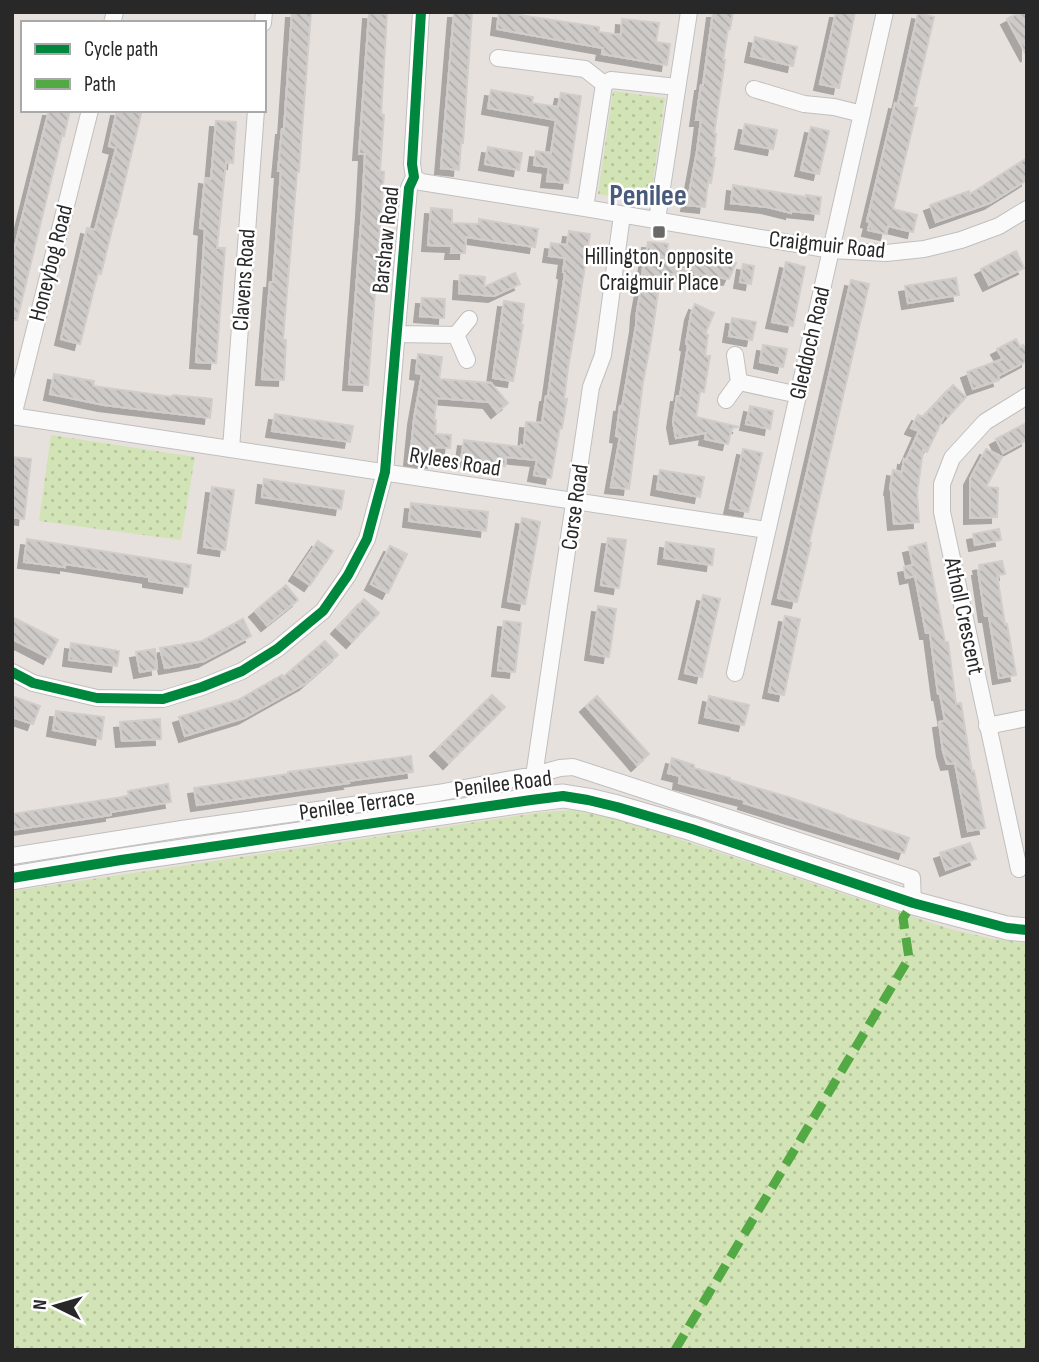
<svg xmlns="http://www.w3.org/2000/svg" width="1039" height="1362" font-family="'Sofia Sans Condensed',sans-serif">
	<defs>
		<pattern id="grass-dots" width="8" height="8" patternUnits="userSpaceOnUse" patternTransform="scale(1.75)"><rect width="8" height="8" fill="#d2e3b5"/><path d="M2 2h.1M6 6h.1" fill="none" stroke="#b4c39c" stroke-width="1.8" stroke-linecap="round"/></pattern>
		<pattern id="building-back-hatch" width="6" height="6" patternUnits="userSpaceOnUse" patternTransform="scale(1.75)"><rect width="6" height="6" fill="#cdcac7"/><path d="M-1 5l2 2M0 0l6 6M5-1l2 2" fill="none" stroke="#b0aeab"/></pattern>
		<filter id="shadow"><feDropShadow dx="-6" dy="6" stdDeviation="0" flood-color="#0004"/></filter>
	</defs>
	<rect width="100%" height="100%" fill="#e7e1dd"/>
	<path fill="url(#grass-dots)" d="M613 91 665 98 650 202 598 194Z
		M51 435 195 457 181 540 39 521Z
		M574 810 618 819 950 929 993 939 1027 943V1350H12V891L544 812Z"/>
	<path fill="url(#building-back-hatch)" stroke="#d2cdca" stroke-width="2" filter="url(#shadow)" d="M292 12H311L302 130 299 172H297L283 340H286L284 380 262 379 270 282H273L281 171H278L282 129H284Z
		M454 12H472L463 143H461L459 170 441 168Z
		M499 12 599 27V32L621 35 622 19 659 23 656 42 670 44 667 65 602 54 603 48 497 29Z
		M713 12H733L730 29H728L723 60H725L714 134H716L713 158H715L711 183 708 182 705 207 687 205 697 151 701 120H696L701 85H703Z
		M836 12H855L839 88 820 84Z
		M1020 12H1027V56L1007 19Z
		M369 13 387 14 381 114 384 115 380 171 384 172 368 385 349 384 362 211 365 154H359Z
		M918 13 934 17 913 108H917L893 209 917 215 913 232 888 226 886 234 868 230 870 222 867 221 895 103 898 104Z
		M755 37 797 47 793 66 751 56Z
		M491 90 533 97 532 103 558 107 561 93 581 96 568 183 547 181 549 167 534 165 536 151 551 153 556 120 488 108Z
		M49 110H70L64 136 62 135 17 320H12V258Z
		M117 110H142L116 217H115L101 274 98 273 80 344 61 339 87 228 95 230 116 148 109 146Z
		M216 121 236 122 233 163 226 162 217 248H225L216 363 196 362 205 229 200 228 205 178 211 179Z
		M745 124 777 130 773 149 741 143Z
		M811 127 829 131 819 174 801 170Z
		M488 147 522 153 519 170 485 164Z
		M1027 158V180L990 203 936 222 930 205 969 191 970 194Z
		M733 185 806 197V195L821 197 819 214 791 211V213L767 207 731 203Z
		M431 208 452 210V223L479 224V219L538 229 535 247 466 237 465 253H451L452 246 428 245Z
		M569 231 590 234 575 329 568 368 564 399H567L562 428 560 427 551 478 534 475 537 460 506 457 505 466 461 460 464 440 521 447V445L524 446 526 422 542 423 546 396H548L565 273 563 272 565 258 549 256 551 243 567 245Z
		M648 242 668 244 666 260 693 263 694 255 736 263 729 279 680 272V275L664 273 662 286H659L651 341 643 382 629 489 611 487 620 437 616 436 620 406 622 407 636 326 637 311 642 283H641L643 268 644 269Z
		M1016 251 1024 268 989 285 981 269Z
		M786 262 805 267 793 326 772 322Z
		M743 264 754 266 751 284 740 282Z
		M515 273 520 284 494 296 459 293 460 275 485 277 484 287Z
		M956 278 959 295 908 303 905 286Z
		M851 280 869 284 809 543H811L797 602 778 598Z
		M422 298 445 299 444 318 420 316Z
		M504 301 524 304 521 325H523L513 381 493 378Z
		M695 304 714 313 705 334 708 335 705 356H710L704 392 700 391 696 417 739 427 732 428 728 444 705 439 706 433 676 438 673 422 677 396H680L688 345 686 344 691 314Z
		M732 318 756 322 752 340 729 336Z
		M1016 339 1020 347 1023 345 1027 351V361L998 376 999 380 973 389 967 372 1003 359 997 349Z
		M763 345 787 349 783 367 760 362Z
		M418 354 442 357 439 379 491 383 508 403 497 412 489 402 437 398 434 420H436L435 434 451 435 450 448 435 447 433 462 410 460 414 419 422 374 416 373Z
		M54 374 94 381 93 386 172 397 173 395 212 399 210 418 104 405 50 394Z
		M953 385 966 397 948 417 945 414 927 452 923 450 917 493 919 522 894 524 891 490 890 489 893 470 902 472 904 459 906 460 919 431 911 428 918 415 923 417Z
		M750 406 773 411 770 429 746 424Z
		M275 414 353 426 350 442 272 431Z
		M1024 424 1027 430V440L1003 453 996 439Z
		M743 449 762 453 748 512 730 508Z
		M986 449 1002 457 986 487 998 488 997 517 970 518V479Z
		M12 457 31 459 24 519 12 517Z
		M660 470 704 477 700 497 657 489Z
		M264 479 344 491 341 509 262 497Z
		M212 487 234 490 225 550 204 547Z
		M411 503 488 512 486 531 409 521Z
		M522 518 540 522 525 604 508 601Z
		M999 529 1001 540 975 545 973 534Z
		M608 538 626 540 619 588 601 585Z
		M27 539 191 565 188 587 149 581V577L65 564V567L24 562Z
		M318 541 333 551 326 562 322 561 325 563 310 585 295 575Z
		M666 542 714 549 712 565 664 558Z
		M926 543 945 642H948L956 704 961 703 972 772 974 771 985 828 968 831 955 763 947 764 943 751 939 722 945 721 940 694H938L930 633H926L915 576 906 578 904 567 913 565 909 547Z
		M390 546 407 554 388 593 371 584Z
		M1002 561 1005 574 997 575 1005 625 1007 624 1016 675 999 678 989 616H985L978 570H980L979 565Z
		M286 585 298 600 267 625 255 611Z
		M703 595 720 599 702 677 685 673Z
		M364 599 379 613 352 642 337 628Z
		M598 606 616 609 609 657 591 654Z
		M785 616 800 619 784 695 769 692Z
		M12 617 58 640 49 658 12 639Z
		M243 619 251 636 204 661 165 668 160 648 202 641Z
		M504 621 521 623 515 672 498 670Z
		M325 641 338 655 305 684 244 718 185 736 179 717 238 700 282 675 283 677Z
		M71 643 119 651 117 666 69 660Z
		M155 649 157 669 140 672 136 652Z
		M492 695 505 707 449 763 436 750Z
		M12 696 40 706 33 724 12 717Z
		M597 696 649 754 637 765 586 706Z
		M709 696 749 705 744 725 705 717Z
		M56 711 104 717 101 739 53 730Z
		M160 719 161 739 122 741 120 722Z
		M411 756 413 772 348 781 349 783 197 805 194 788 288 774V772Z
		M672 758 694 765V768L730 778V780L788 797 844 816V817L909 838 904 853 744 803 745 800 679 783 680 776 668 773Z
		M168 784 171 802 111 812V815L12 830V814L129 796 128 791Z
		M970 843 976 859 946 870 940 853Z"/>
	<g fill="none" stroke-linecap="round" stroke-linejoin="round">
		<defs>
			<path id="street" d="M112 23 115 12
				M263 23 264 12
				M498 58 585 69 604 84
				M604 84 611 80 677 87
				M754 89 804 104 834 107 862 114
				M414 177 421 182 585 208 831 250 886 253 924 249 961 240 999 226 1027 209
				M585 208 604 84
				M657 220 689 12
				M397 334 456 335
				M467 360 456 335 469 319
				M739 382 799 395
				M726 400 739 382 735 355
				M12 416 766 530
				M13 416 90 110
				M231 449 256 110
				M12 672 33 683 97 698 163 699 202 687 242 671 277 649 323 611 348 575 367 539 385 472 409 188 414 177 412 164 421 12
				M735 673 885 12
				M987 726 1027 718
				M533 783 591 387 603 355 622 215
				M12 856 182 829 438 793 534 775 560 768 573 767 912 878 913 903
				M1019 869 942 512V484L952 458 985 422 1027 396"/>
			<path id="secondary" d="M12 878 121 860 531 800 563 796 588 800 617 807 692 829 913 903 1007 928 1027 930"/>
		</defs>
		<use href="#street" stroke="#c0bfbf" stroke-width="18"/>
		<use href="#secondary" stroke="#c0bfbf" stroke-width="25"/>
		<use href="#street" stroke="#fbfafa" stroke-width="16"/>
		<use href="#secondary" stroke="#fbfafa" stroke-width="23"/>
		<path stroke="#53aa44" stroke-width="9" stroke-dasharray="18 9" stroke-linecap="butt" d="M675 1350 909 958 903 918 913 903"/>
		<defs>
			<path id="cycleway" d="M12 672 33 683 97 698 163 699 202 687 242 671 277 649 323 611 348 575 367 539 385 472 409 188 414 177 412 164 421 12
				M12 878 121 860 531 800 563 796 588 800 617 807 692 829 913 903 1007 928 1027 930"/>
		</defs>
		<use href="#cycleway" stroke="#fff" stroke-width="15"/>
		<use href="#cycleway" stroke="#00873e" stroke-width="10"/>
	</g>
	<rect fill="#6b6967" stroke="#fff" stroke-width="2.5" x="652" y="225" width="14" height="14" rx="3.5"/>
	<g text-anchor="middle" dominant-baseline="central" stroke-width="5" stroke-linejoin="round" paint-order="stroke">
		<g font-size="23" fill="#282828" stroke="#fff">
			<text transform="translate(386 240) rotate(-84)">Barshaw Road</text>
			<text transform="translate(827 245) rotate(6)">Craigmuir Road</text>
			<text transform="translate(51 263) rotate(-76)">Honeybog Road</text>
			<text transform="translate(244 280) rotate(-86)">Clavens Road</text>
			<text transform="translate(810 343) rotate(-77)">Gleddoch Road</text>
			<text transform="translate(455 462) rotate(9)">Rylees Road</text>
			<text transform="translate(575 507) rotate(-82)">Corse Road</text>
			<text transform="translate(964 616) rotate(78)">Atholl Crescent</text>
			<text transform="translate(503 784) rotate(-7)">Penilee Road</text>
			<text transform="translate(357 805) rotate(-8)">Penilee Terrace</text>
		</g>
		<g font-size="23" fill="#282828" stroke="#fff">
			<text x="659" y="257">Hillington, opposite<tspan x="659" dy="26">Craigmuir Place</tspan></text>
		</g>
		<g font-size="30" font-weight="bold" fill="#485b7a" stroke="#fff">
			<text x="648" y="196">Penilee</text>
		</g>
	</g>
	<rect width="1039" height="1362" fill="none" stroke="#282828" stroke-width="28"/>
	<rect x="21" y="21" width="245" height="91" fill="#ffffff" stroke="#a9a9a9" stroke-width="2"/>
	<rect x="35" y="44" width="35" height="10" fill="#00873e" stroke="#a9a9a9" stroke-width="2"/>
	<text x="84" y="56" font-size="21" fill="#282828">Cycle path</text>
	<rect x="35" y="79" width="35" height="10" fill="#53aa44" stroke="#a9a9a9" stroke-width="2"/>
	<text x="84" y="91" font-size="21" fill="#282828">Path</text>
	<g transform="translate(56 1306) rotate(275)" stroke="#ffffff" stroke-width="5" paint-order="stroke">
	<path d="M0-5L12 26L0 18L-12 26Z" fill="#282828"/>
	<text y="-10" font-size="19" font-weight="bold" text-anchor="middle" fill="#282828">N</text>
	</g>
</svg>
